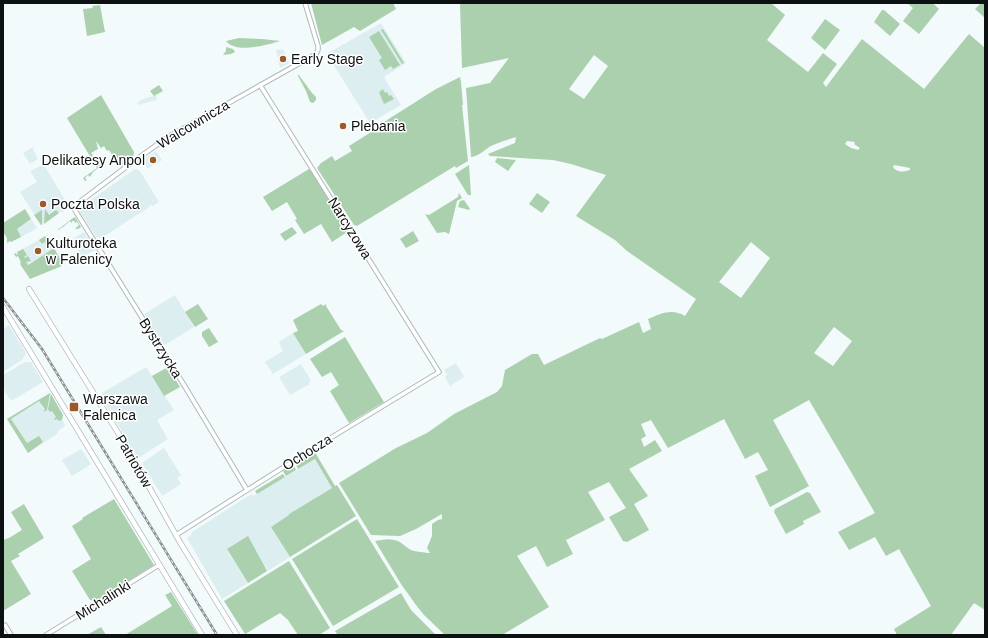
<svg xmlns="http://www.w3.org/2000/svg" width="988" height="638" font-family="Helvetica,sans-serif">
	<rect width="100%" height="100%" fill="#f2fafb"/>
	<path fill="#ddeef0" d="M381 23 406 63 384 77 401 105 370 123 328 56V53Z
		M283 49 289 61 288 62 289 63 280 68 276 50Z
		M156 95 157 99 156 100 138 105 137 103 140 101V100Z
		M33 147 34 149 33 150 38 159 30 164 23 153Z
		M156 151 162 160 147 169 144 162V159Z
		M42 165H44L68 205 67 207 63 212H60L41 225 20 192 37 182 30 171Z
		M135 169 140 171 159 202 153 206 150 205 148 208 101 238 96 237 78 209Z
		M31 219 37 228 21 237 17 229Z
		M84 232 96 250 82 256 71 240Z
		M46 236 52 246 51 247 52 249 22 268 17 252Z
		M175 295 194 327 163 346 144 314Z
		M9 325 26 353 22 360 3 372V329Z
		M293 333 306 354 273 374 265 362 283 351 279 342Z
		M25 362H31L43 382 11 401 3 388V375Z
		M456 363 464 377 450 386 445 377 447 375 444 370Z
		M301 364 311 381 309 382 310 384 290 395 279 377Z
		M146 367 174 410 157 420 168 439 138 458 101 397 102 393Z
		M50 393 63 415 62 420 65 425 64 427 59 430 57 434 28 453 7 419Z
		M164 448 181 475 177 478 181 484 162 496 142 463Z
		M81 449 91 464 72 476 62 460Z
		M315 459 332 488 289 514 290 515 271 527 290 557 268 571 257 555 259 554 227 550 248 583 222 599 187 538 191 535 192 532 245 498 252 494 253 496Z"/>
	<path fill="#abd0ad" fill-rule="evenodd" d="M311 3H393L396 9 360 31 354 27 322 45Z
		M460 3H771L785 15 767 40 808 72 823 53 837 64 823 83 826 87 862 39 924 89 969 34 985 48V610L974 603 951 635H897L894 629 931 606 899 549 886 556 875 537 849 550 838 532 875 513 809 400 773 420 809 486 770 507 755 476 768 470 758 452 745 459 724 419 668 448 651 420 641 424 646 436 641 439 644 447 655 440 662 451 629 469 648 496 634 504 649 530 627 542 623 541 609 517 626 508 609 482 588 492 605 520 566 540 573 554 547 567 536 546 517 556 549 607 502 635H445L424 615 416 605 401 584 375 541C381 540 388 538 394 540 401 541 405 547 411 550 413 551 427 553 430 553L427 548 432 536V524L438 520 442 519V514L416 529 400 536 371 535 339 483 396 448 427 433 454 414 497 392 502 386 505 370 532 354H538L544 365 600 338 602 339 639 322 643 333 651 329 648 319C661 314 671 308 685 316L696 299 627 251 615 240 576 216 606 175 571 164 553 160 490 156 488 154 515 143 516 137C507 140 499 142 491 146 484 150 479 156 471 157L466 88 490 83 509 58 462 68ZM594 55 608 66 584 99 569 89ZM847 141 855 142 854 144 860 148 858 150 851 148 845 144ZM894 165 910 168V170C904 172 897 173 893 167ZM751 242 770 258 741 298 719 282ZM834 327 852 341 833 366 814 353Z
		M907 3H933L939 9 919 34 903 21 913 8Z
		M981 3H985V18L975 9Z
		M100 5 105 32 87 36 83 9 93 8 92 6Z
		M882 10H884L900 24 890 36 874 22Z
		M825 19 840 30 825 50 811 38Z
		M383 29 404 63 402 64 381 30Z
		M379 31 400 65 393 69 391 66 385 70 379 60 382 58 369 37Z
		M239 38 262 39 280 41C267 45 236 54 226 41Z
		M226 47 233 49 235 52 231 54 223 55 226 51Z
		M298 74 312 93 316 97V100L313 103 310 102 306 91 298 76Z
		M460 77 461 82 463 105H462L468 161 456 168 455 166 357 226 354 225 317 168 321 163 332 156 335 161 352 151 349 146 376 129 378 133 387 128 384 122 436 89Z
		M159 85 163 91 154 96 150 91Z
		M383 89 385 93 387 92 389 96 391 95 394 99 384 104 379 92Z
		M101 95 134 152 133 157 120 167 109 150 107 151 104 146 101 148 96 141 98 149 91 153 98 164 102 165 93 172 90 177 88 175 85 178 87 180 85 181 83 178 97 168 67 118Z
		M497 158 516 160 508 171 495 162Z
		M469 165 471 195H468L455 174Z
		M309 169 311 171 348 229 347 232 332 242 321 224 304 234 295 220 297 219 287 202 272 211 263 197Z
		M459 193 462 198 457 201 449 234 445 232 437 233 425 214 429 215 458 197Z
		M537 193 550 202 542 213 529 204Z
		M464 200 470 209 469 210 458 207 460 201Z
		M25 209 31 219 17 229 21 237 11 242 10 241 7 243V238L3 232V223Z
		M45 209 49 215 56 210 59 213 44 224Z
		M42 210V225H41L34 215Z
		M75 217 81 227 78 229H75L79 225 77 222 74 223 75 221H72V223L70 221 63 227 59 229 60 231 58 229C65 225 68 221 75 217Z
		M292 227 297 233 285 241 280 234Z
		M413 231 419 241 406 248 400 239Z
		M45 236 52 246 49 248 44 242 42 244 39 240Z
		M54 248 63 263H61L62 266 30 279 20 264 21 262 18 256 16 257 14 254 16 253 17 255 18 254 17 252 23 249 27 255 24 257 25 258 28 256 31 261 26 262 28 265Z
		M198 304 208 319 195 327 185 312Z
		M321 304 323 306 326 304V306L341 330 344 331 306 354 293 333 298 331 293 320Z
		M209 328 218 342 209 347 202 336V332Z
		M345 337 384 402 349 423 330 391 339 385 331 372 322 377 310 359Z
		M168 367 180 387 164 396 152 376Z
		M50 393 47 410 43 412 45 409 39 401 11 419 27 443 39 436 43 442 28 453 7 419Z
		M51 394 63 415 62 420 59 421 57 419 55 420 54 419 56 417 52 411 50 412 48 409Z
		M312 452 316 454 335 486 337 485 356 516 290 557 271 527 289 515V514L332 488 315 459 298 469 295 462Z
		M290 466H294L296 470 286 476 283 471Z
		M283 474 285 477 257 494 255 491Z
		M807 492 810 493 821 512 803 521 804 524 786 534 774 512 775 509Z
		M114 499 154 565 96 601 90 600 72 571 91 559 72 526 83 519 82 518Z
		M24 504 44 538 18 554 20 556 11 561 31 594 3 611V540L9 538 22 530 11 512Z
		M357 519 399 587 333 626 292 559Z
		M248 536 267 571 248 583 227 549Z
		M289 561 330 628 319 635H298L288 620 280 613 245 634 224 601Z
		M171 592 198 635H125L172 606 165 595Z
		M401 593 411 610 436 635H338L335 631Z
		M101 627 106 635H87Z"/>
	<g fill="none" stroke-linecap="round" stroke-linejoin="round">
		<defs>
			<path id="minor" d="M247 490 184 385 73 207 134 161 168 137 316 54 318 50V46L305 3
				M176 535 314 448 439 372 260 85
				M3 626 5 625 11 635
				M46 635 159 565"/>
			<path id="major" d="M29 289 125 444 181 544 237 635
				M3 307 202 635"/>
		</defs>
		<use href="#minor" stroke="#b1b8ba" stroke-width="5.5"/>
		<use href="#major" stroke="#b1b8ba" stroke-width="6"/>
		<use href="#minor" stroke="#fff" stroke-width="3.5"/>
		<use href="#major" stroke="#fff" stroke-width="4.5"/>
		<defs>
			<path id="rail" d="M3 298 42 349 217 635"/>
		</defs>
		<use href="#rail" stroke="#8a9090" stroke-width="2.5"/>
		<use href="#rail" stroke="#fff" stroke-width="1" stroke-dasharray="3" stroke-linecap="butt"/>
	</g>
	<g fill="#9c5929" stroke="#fff" stroke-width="1.5">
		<circle cx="283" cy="59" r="4"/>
		<circle cx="343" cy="126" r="4"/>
		<circle cx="153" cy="160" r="4"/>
		<circle cx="43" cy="204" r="4"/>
		<circle cx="38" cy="251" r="4"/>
		<rect x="69" y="402" width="10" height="10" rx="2"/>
	</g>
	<g text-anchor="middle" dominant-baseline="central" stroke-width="3" stroke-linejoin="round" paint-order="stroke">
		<g font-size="14" fill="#0e1111" stroke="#fff" text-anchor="start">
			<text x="291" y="59">Early Stage</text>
			<text x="351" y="126">Plebania</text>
			<text x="145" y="160" text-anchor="end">Delikatesy Anpol</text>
			<text x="51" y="204">Poczta Polska</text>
			<text x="46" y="243">Kulturoteka<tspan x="46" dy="16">w Falenicy</tspan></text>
			<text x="83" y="399">Warszawa<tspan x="83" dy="16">Falenica</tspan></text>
		</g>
		<g font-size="14" fill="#0e1111" stroke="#fff">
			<text transform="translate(193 124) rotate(-31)">Walcownicza</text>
			<text transform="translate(350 228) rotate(58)">Narcyzowa</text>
			<text transform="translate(161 348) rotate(58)">Bystrzycka</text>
			<text transform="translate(307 452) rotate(-32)">Ochocza</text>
			<text transform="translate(134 461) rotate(60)">Patriotów</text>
			<text transform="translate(103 600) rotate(-32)">Michalinki</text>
		</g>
	</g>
	<rect width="988" height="638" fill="none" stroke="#0e1111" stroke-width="8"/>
</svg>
